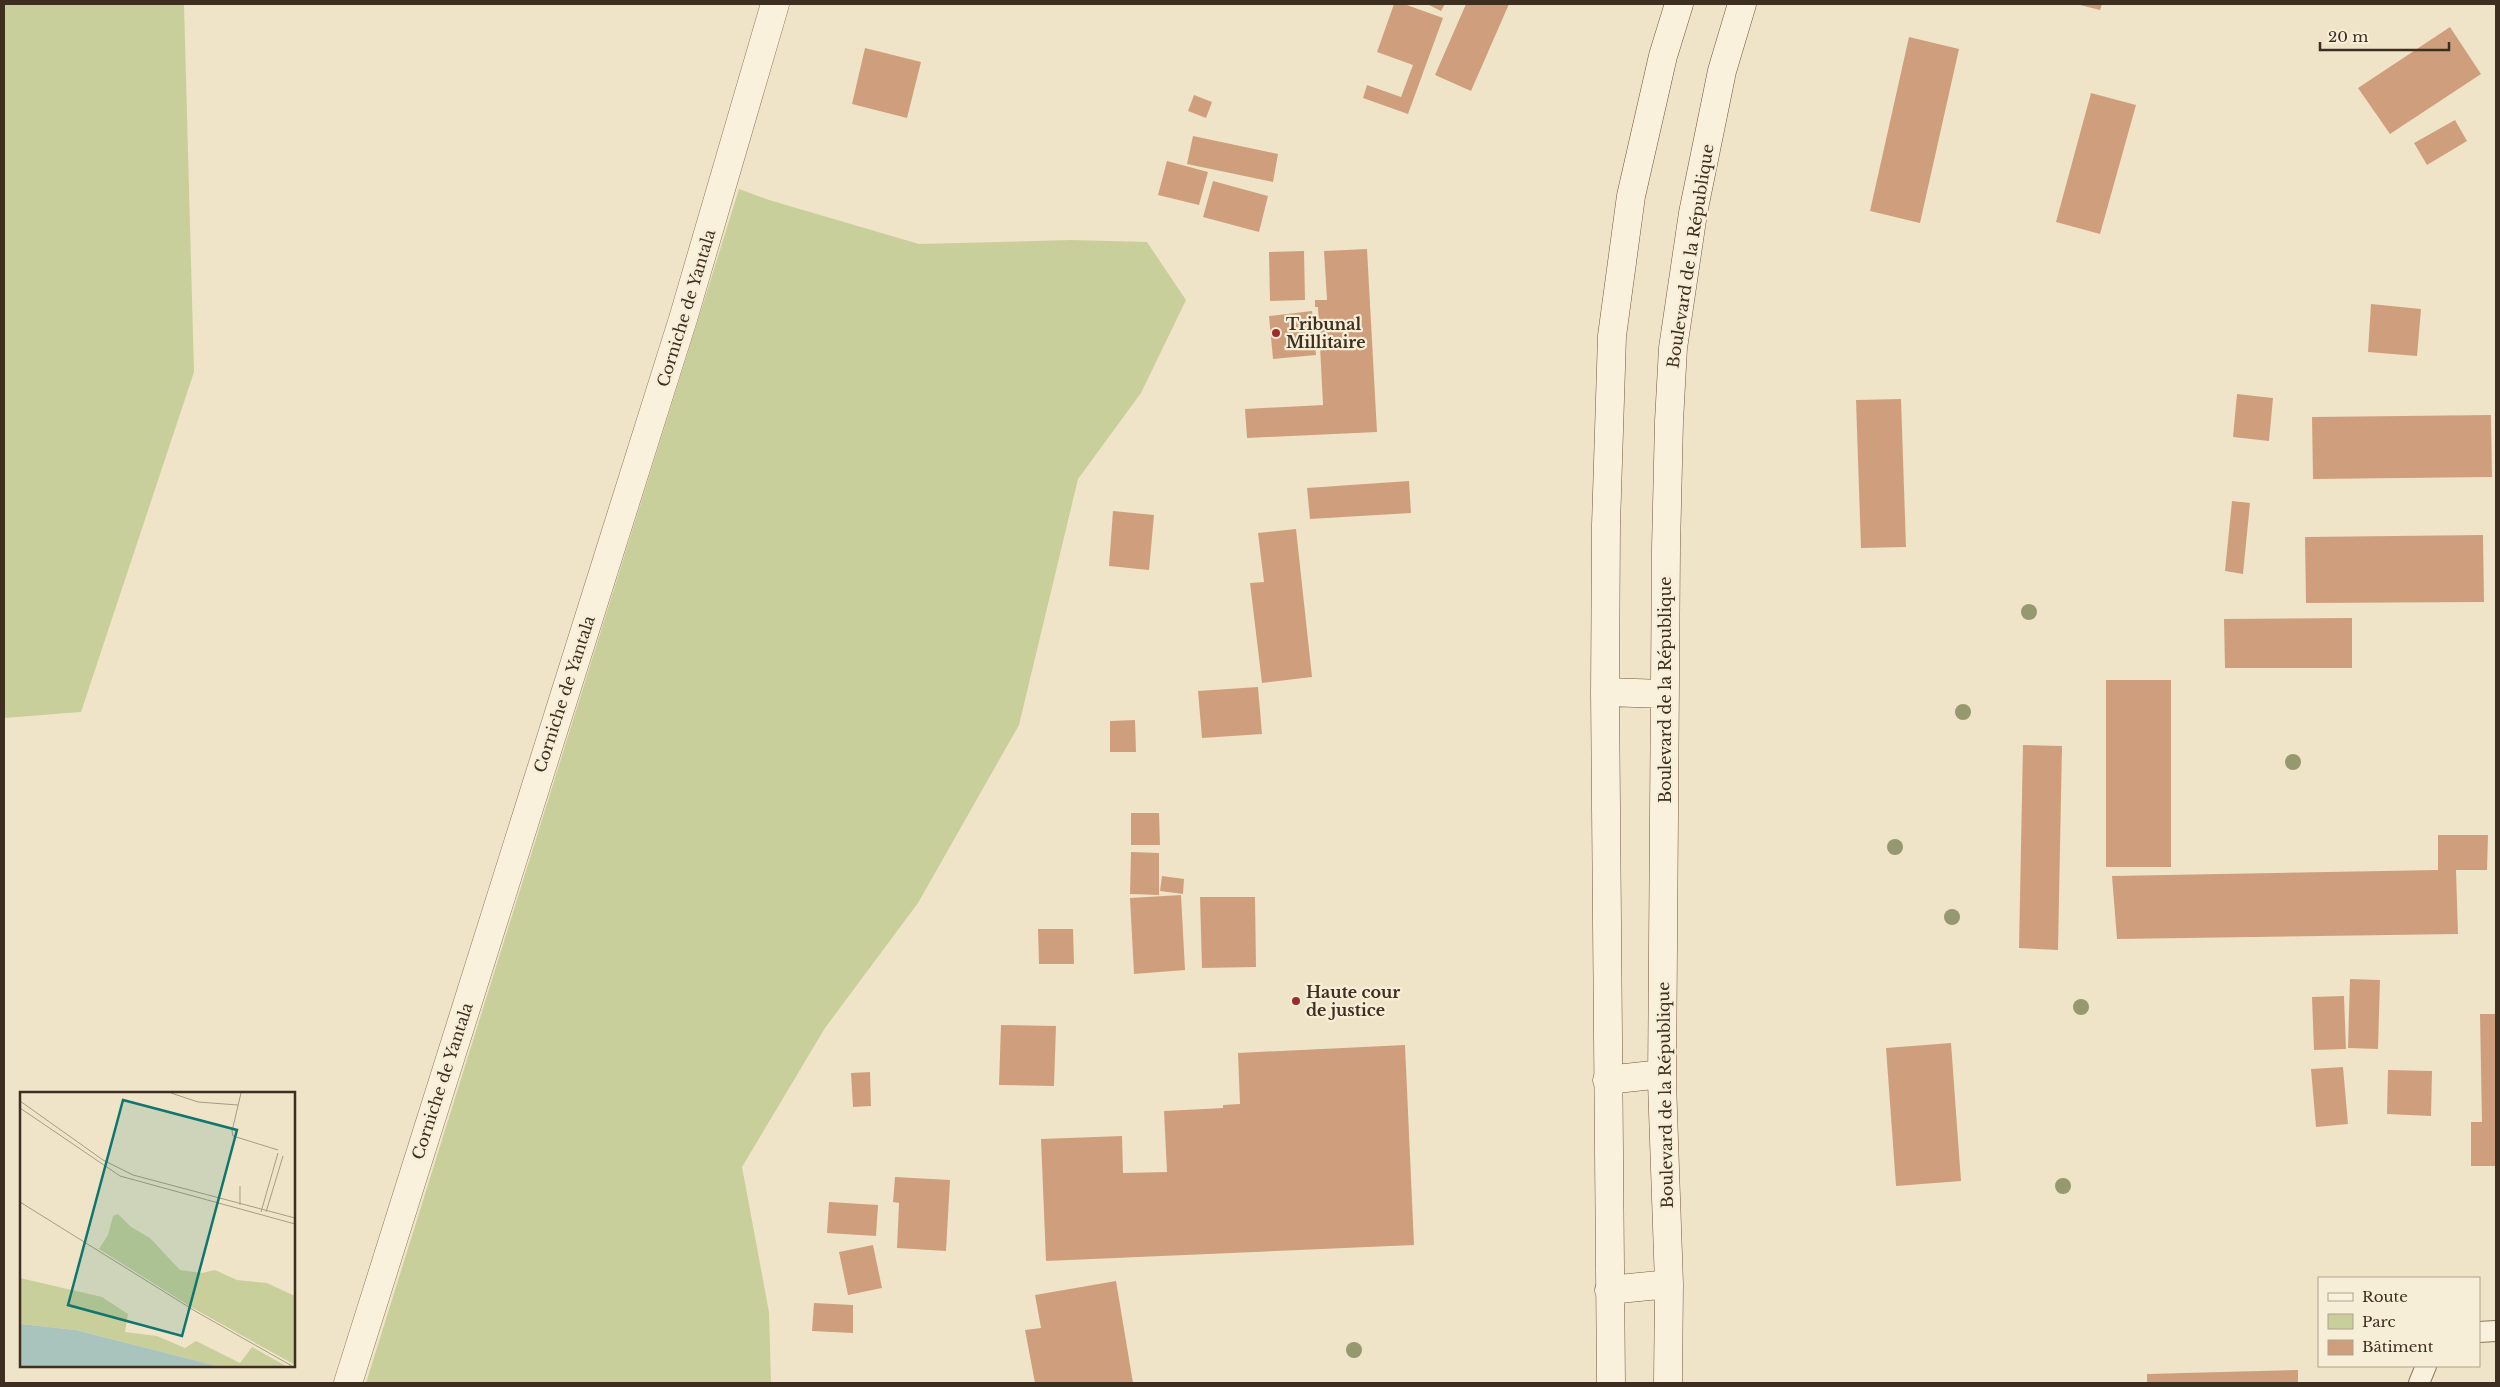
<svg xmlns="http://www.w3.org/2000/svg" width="2500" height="1387" font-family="'Libre Baskerville',serif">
	<rect width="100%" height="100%" fill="#f0e4c8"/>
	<path fill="#c9cf9b" d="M4 4H184L194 372 81 712 4 718Z
		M739 189 769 200 919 244 1071 240 1147 242 1186 300 1141 393 1078 479 1019 725 918 903 825 1028 742 1167 769 1312 771 1383H366Z"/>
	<path fill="#cf9f7d" d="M1394 4H1404L1443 18 1408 114 1363 98 1367 85 1401 97 1413 65 1377 52Z
		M1427 4H1445L1441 11Z
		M1466 4H1509L1471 91 1435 75Z
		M2076 4H2102L2100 10Z
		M2450 27 2481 74 2390 134 2358 88Z
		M1909 37 1959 49 1920 223 1870 211Z
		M865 48 921 62 907 118 852 104Z
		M2091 93 2136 105 2100 234 2056 222Z
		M1194 95 1212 102 1206 118 1188 111Z
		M2455 120 2467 141 2427 165 2414 143Z
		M1193 136 1278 154 1273 182 1187 164Z
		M1167 161 1208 172 1199 205 1158 195Z
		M1213 181 1268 196 1259 232 1203 217Z
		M1367 249 1377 432 1247 438 1245 409 1323 405 1318 307H1315V300H1327L1324 251Z
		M1304 251 1305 300 1270 301 1269 252Z
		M2371 304 2421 309 2417 356 2368 352Z
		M1312 311 1316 355 1273 359 1269 316Z
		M2237 394 2273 398 2269 441 2233 437Z
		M1901 399 1906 547 1861 548 1856 400Z
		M2491 415 2492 477 2313 479 2312 417Z
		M1409 481 1411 513 1310 519 1307 488Z
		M2232 501 2250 503 2243 574 2225 571Z
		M1113 511 1154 515 1149 570 1109 566Z
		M1296 529 1312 677 1262 683 1250 583 1264 582 1258 533Z
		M2483 535 2484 602 2306 603 2305 537Z
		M2352 618V668H2225L2224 619Z
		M2106 680H2171V867H2106Z
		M1258 687 1262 734 1202 738 1198 691Z
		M1135 720 1136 752H1110V721Z
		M2023 745 2062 746 2058 950 2019 948Z
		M1131 813H1159L1160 845H1131Z
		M2438 835H2488L2487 870H2456L2458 934 2117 939 2112 876 2438 870Z
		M1131 852 1159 853V895L1130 894Z
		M1162 876 1184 879 1183 894 1160 891Z
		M1181 895 1185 970 1134 974 1130 898Z
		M1200 897H1255L1256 967 1202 968Z
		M1038 929H1073L1074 964H1039Z
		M2350 979 2380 980 2378 1049 2348 1048Z
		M2344 996 2346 1049 2314 1050 2312 997Z
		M2480 1014H2496V1166H2471V1122H2482Z
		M1001 1025 1056 1026 1054 1086 999 1085Z
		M1951 1043 1961 1181 1896 1186 1886 1048Z
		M1405 1045 1414 1245 1046 1261 1041 1139 1122 1136 1123 1173 1167 1172 1164 1111 1223 1108V1105L1240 1104 1238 1053Z
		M2343 1067 2348 1124 2316 1127 2311 1069Z
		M2388 1070 2432 1071 2431 1116 2387 1114Z
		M870 1072 871 1106 853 1107 851 1073Z
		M895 1177 950 1180 946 1251 897 1248 899 1203 893 1202Z
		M829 1202 878 1205 876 1236 827 1233Z
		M873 1245 882 1288 848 1295 839 1252Z
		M1116 1281 1133 1383H1035L1025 1330 1041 1328 1035 1295Z
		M814 1303 853 1305V1333L812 1331Z
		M2298 1370V1383H2147V1374Z"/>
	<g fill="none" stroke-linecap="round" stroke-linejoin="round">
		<defs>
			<path id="service" d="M2479 1332 2496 1331
				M2419 1383 2426 1366"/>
			<path id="minor" d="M348 1383 683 319 775 4"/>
			<path id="secondary" d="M1605 692 1665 694
				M1607 1080 1662 1074
				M1609 1290 1669 1284
				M1611 1383 1605 692 1606 525 1612 336 1631 196 1663 56 1679 4
				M1668 1383 1669 1284 1662 1082 1666 548 1669 421 1673 348 1693 213 1722 71 1742 4"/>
		</defs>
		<use href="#service" stroke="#8d765c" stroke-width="22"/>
		<use href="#minor" stroke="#8d765c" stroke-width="29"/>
		<use href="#secondary" stroke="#6f573f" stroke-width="29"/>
		<use href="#service" stroke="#faf1dc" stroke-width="20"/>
		<use href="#minor" stroke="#faf1dc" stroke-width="28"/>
		<use href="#secondary" stroke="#faf1dc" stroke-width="28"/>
	</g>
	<g fill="#96986f">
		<circle cx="2029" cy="612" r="8"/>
		<circle cx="1963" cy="712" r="8"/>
		<circle cx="2293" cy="762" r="8"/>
		<circle cx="1895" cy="847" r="8"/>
		<circle cx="1952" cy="917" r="8"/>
		<circle cx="2081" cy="1007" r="8"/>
		<circle cx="2063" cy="1186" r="8"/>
		<circle cx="1354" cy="1350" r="8"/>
	</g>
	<g fill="#9e2a2b" stroke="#f7eed8" stroke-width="2">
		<circle cx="1276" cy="333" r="5"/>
		<circle cx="1296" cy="1001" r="5"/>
	</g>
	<g text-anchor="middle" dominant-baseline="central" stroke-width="4.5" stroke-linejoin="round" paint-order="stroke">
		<g font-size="16" fill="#3d2e20" stroke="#f7eed8">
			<text transform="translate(1690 256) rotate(-81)">Boulevard de la République</text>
			<text transform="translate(686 308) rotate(-73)">Corniche de Yantala</text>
			<text transform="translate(1665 690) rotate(-90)">Boulevard de la République</text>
			<text transform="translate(564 694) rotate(-72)">Corniche de Yantala</text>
			<text transform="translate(442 1081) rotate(-72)">Corniche de Yantala</text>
			<text transform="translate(1665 1095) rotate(-91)">Boulevard de la République</text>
		</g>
		<g font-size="16" font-weight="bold" fill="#3d2e20" stroke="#f7eed8" text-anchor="start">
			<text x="1286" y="324">Tribunal<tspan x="1286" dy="18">Millitaire</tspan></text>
			<text x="1306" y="992">Haute cour<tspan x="1306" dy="18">de justice</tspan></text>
		</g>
	</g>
	<g transform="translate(20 1092)">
		<rect width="275" height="275" fill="#f0e4c8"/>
		<path d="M98 122 111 135 130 146 160 178 182 181 195 178 217 188 247 191 275 204V273L171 215 79 157 88 143 93 124ZM0 186 82 205 108 222 105 240 137 244 165 256 176 249 220 271 232 255 266 274H197L56 238 0 232Z" fill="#c9cf9b"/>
		<path d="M0 232 56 238 197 274H0Z" fill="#a9c4bc"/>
		<path fill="none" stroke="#a89b85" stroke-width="1" d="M151 1 178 10 218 13M221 1 212 39 213 44 258 58M0 9 83 68 113 83 275 126M0 16 100 84 275 132M220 94V113M0 110 175 219 272 274M241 120 258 61M246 120 263 64"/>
		<path fill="#0f766e" fill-opacity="0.15" stroke="#0f766e" stroke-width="2.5" d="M103 8 217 38 162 244 48 213Z"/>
		<rect width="275" height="275" fill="none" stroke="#3d2e20" stroke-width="2.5"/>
	</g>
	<rect width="2500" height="1387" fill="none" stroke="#3d2e20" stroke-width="10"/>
	<rect x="2318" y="1277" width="162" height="90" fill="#f7eed8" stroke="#ada18e"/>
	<rect x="2328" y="1293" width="25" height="8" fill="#faf1dc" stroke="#ada18e"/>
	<text x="2362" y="1302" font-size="15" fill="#3d2e20">Route</text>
	<rect x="2328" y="1314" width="25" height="15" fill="#c9cf9b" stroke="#ada18e"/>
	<text x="2362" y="1327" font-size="15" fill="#3d2e20">Parc</text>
	<rect x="2328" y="1340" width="25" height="15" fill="#cf9f7d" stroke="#ada18e"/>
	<text x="2362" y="1352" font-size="15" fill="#3d2e20">Bâtiment</text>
	<path d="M2320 42v8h129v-8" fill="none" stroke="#3d2e20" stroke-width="2.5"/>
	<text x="2328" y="42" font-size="15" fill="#3d2e20" stroke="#f7eed8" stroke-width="4" paint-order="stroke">20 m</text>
</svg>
